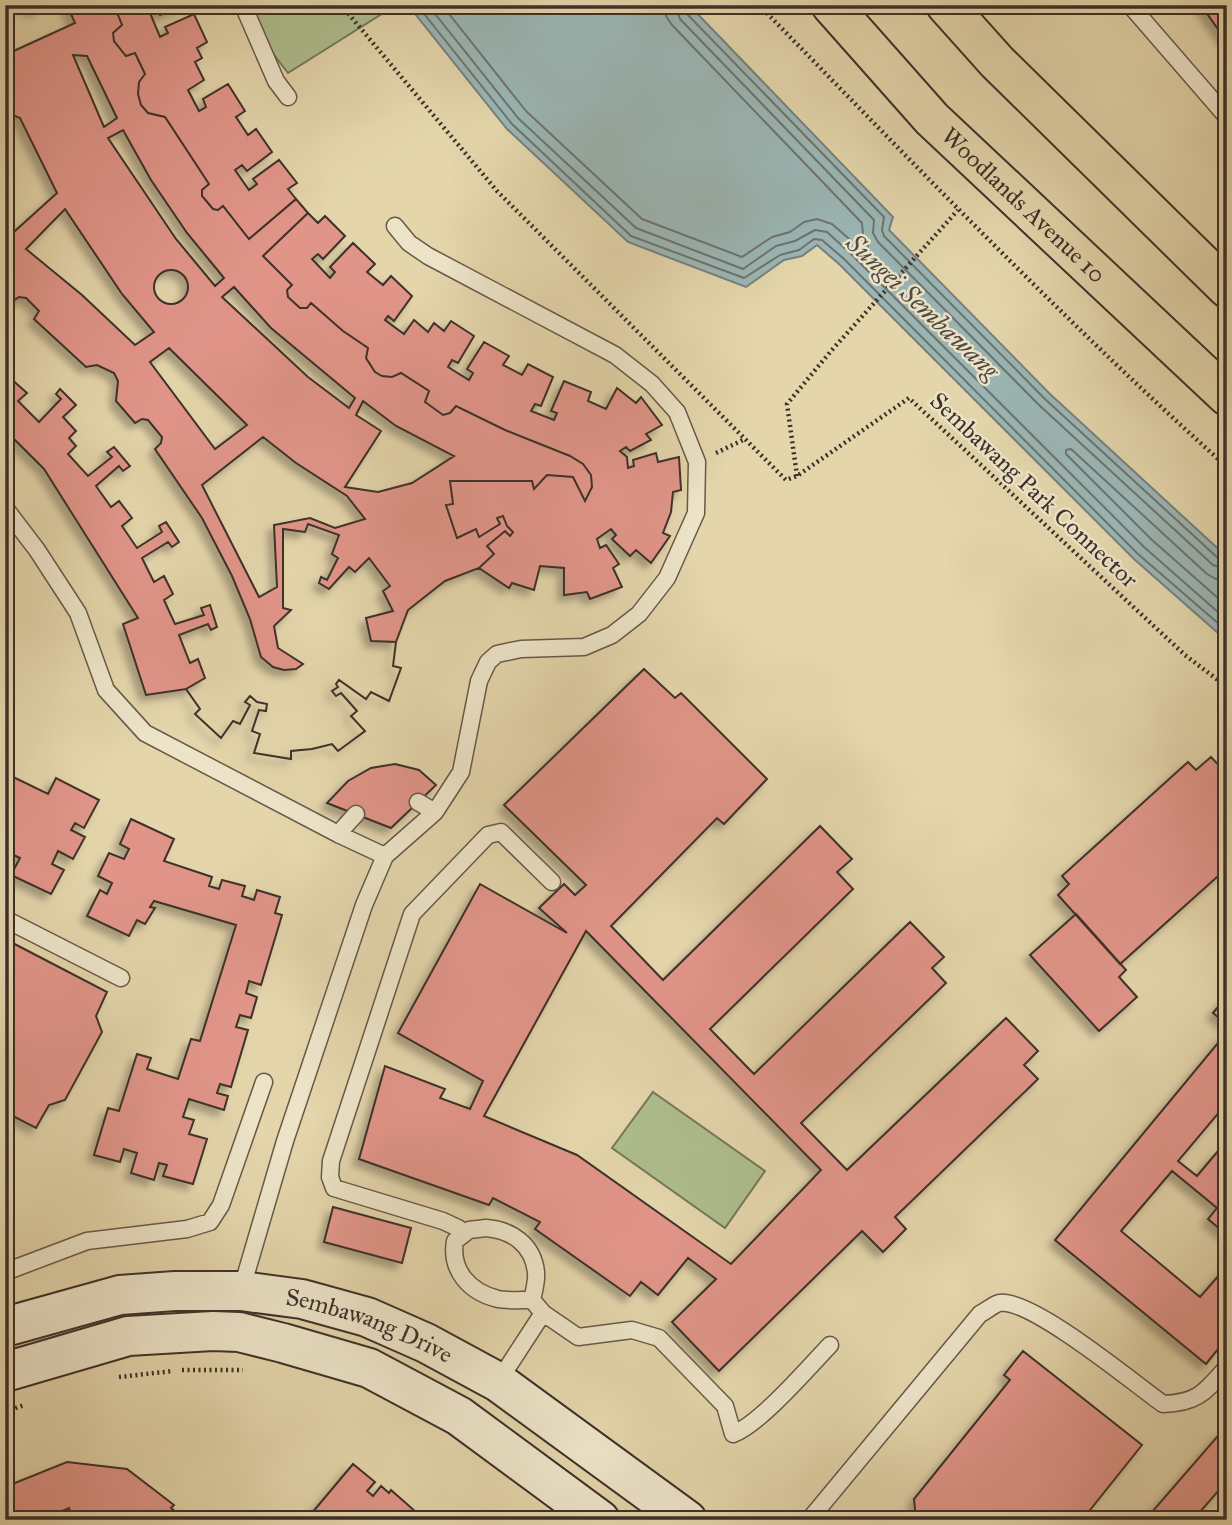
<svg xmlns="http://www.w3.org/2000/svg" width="1232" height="1525" font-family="'IM FELL Great Primer',serif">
	<defs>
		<filter id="shadow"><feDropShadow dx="-6" dy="6" stdDeviation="3.5" flood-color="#0004"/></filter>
	</defs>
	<rect width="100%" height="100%" fill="#e4d5ab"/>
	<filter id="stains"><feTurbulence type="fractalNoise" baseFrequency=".00286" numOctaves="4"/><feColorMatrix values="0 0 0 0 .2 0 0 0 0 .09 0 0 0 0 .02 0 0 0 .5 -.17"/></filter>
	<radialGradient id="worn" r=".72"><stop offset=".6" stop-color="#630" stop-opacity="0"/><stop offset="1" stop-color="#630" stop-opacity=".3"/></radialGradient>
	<path fill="#aebe8e" stroke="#76775c" stroke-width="2" d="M236 5H396L288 73Z
		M653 1092 765 1171 725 1228 612 1148Z"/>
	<path fill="#9bb6b5" stroke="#75807d" stroke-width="2" d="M408 5H689L893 217 889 230 1050 394 1227 557V641L1134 559 839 264 817 245 802 256 784 260 746 287 628 242 507 129Z"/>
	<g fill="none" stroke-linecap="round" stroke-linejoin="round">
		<path stroke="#6c736f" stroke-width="2" d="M417 5 512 124 631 236 744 278 780 255 799 250 814 239 822 240 844 259 1138 554 1227 631
			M428 5 518 118 636 228 743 269 776 246 795 241 815 230 827 232 850 253 1144 547 1227 620
			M442 5 526 111 642 219 742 257 772 237 790 232 804 222 817 219 832 224 863 251 867 250 868 247 863 235 862 223 672 25 666 16 665 5
			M675 5 680 19 874 220 873 233 878 242 1039 405 1213 565 1227 570
			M684 5 686 13 884 217 882 230 884 236 1045 399 1219 559 1227 561
			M1227 580 1216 579 1207 574 1071 449 1066 450V454L1152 540 1227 606"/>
	</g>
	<path fill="#e19589" stroke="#3d3029" stroke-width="2" fill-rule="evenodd" filter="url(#shadow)" d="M5 5H16L14 12 5 8Z
		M21 5H40L39 11Z
		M67 5H114L122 25 113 33 114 41 126 56 135 53 145 74 139 82 138 94 141 105 148 113 165 117 209 184 202 190V196L213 209 218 210 223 206 249 239 296 199 308 213 263 256 292 285 287 290 288 297 300 308H307L311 303 343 331 368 348 366 358 375 372 382 376 392 377 401 373 429 391 425 402 443 415 450 413 456 406 505 430 570 456 583 464 591 475 592 487 585 501 573 477 547 475 534 489 532 481H450L453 504 446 505 457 538 476 529 479 537 500 524 497 518 503 516 507 526 513 532 510 536 505 531 487 546 494 554 479 568 445 581 408 610 396 642 393 666 401 668 389 701 371 692 366 699 339 680 336 684 338 687 332 691 336 696 341 693 357 711 351 716 365 731 338 751 332 744 312 749 291 751V759L254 753 260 734 252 731 259 710 266 711 267 704 257 702 250 696 245 702 250 705 240 724 233 721 221 738 195 714 200 709 186 689 146 695 123 624 138 618 44 469 5 430V240L57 193 20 118 5 112V55L75 23ZM73 55 87 56 117 118 104 127ZM123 130 151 180 187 233 224 278 215 286 176 239 108 138ZM65 209 122 294 154 332 135 345 82 295 26 249ZM234 287 271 328 355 398 349 408 308 377 222 297ZM169 348 247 425 215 449 150 362ZM363 401 396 426 454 456 412 483 378 492 345 487 381 431 356 415ZM263 437 296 463 347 496 365 519 335 528 310 518 274 525 277 587 259 597 202 485Z
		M114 5H187L160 15 158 10 150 13 160 37 168 33 165 27 194 14 207 42 197 48 202 58 195 62 204 80 188 90 199 111 206 107 203 99 228 84 245 111 236 117 248 135 256 129 272 152 247 171 242 165 235 170 249 190 257 184 253 179 279 160 297 183 288 189 296 199 249 239 223 206 218 210 213 209 202 196V190L209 184 165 117 148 113 141 105 138 94 139 82 145 74 135 53 126 56 114 41 113 33 122 25Z
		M1201 5H1227V42Z
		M308 213 318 223 325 216 345 236 323 259 318 254 312 259 330 278 335 272 330 267 353 243 375 264 367 272 383 285 391 276 412 296 394 321 388 316 385 320 404 334 414 320 428 332 434 323 444 331 451 321 474 336 458 363 452 360 448 367 469 380 473 373 467 369 484 342 509 356 503 365 522 375 528 364 553 377 541 406 535 404 531 411 554 420 557 413 551 411 564 381 591 392 588 401 606 409 617 388 636 403 641 397 662 425 646 434 651 440 630 451 626 447 620 451 627 457 628 468 634 466 633 460 656 453 658 462 679 457 681 490 673 492 671 512 663 533 670 536 651 563 636 550 630 556 612 539 616 535 611 529 597 539 600 548 606 545 619 564 613 568 622 587 590 599 587 592 564 595V568L540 566 534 590 512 583 509 588 479 568 494 554 487 546 505 531 510 536 513 532 507 526 503 516 497 518 500 524 479 537 476 529 457 538 446 505 453 504 450 481H532L534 489 547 475 573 477 585 501 592 487 591 475 583 464 570 456 505 430 456 406 450 413 443 415 425 402 429 391 401 373 392 377 382 376 375 372 366 358 368 348 343 331 311 303 307 308H300L288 297 287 290 292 285 263 256Z
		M154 287a17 17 0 1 1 34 0a17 17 0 1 1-34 0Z
		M5 295 13 301 19 297 26 298 39 311 34 319 86 367 97 365 114 373 118 381 116 401 135 423 142 419 148 420 162 437 161 443 155 449 202 518 232 576 250 619 261 657 273 667 284 670 296 669 303 664 278 648 274 626 291 610 283 608V529L305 532 308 524 339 535 332 554 338 558 327 580 321 577 319 583 329 589 349 567 355 572 369 558 390 586 383 591 393 611 366 618 371 641 396 642 393 666 401 668 389 701 371 692 366 699 339 680 336 684 338 687 332 691 336 696 341 693 357 711 351 716 365 731 338 751 332 744 312 749 291 751V759L254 753 260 734 252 731 259 710 266 711 267 704 257 702 250 696 245 702 250 705 240 724 233 721 221 738 195 714 200 709 186 689 205 678 198 659 190 663 179 635 208 624 211 630 217 627 210 605 201 608 204 615 175 624 164 600 173 594 164 576 154 582 142 558 168 542 172 547 179 542 166 522 159 526 162 532 137 548 122 526 132 518 119 501 111 507 96 486 119 466 123 471 130 466 114 447 107 452 112 457 88 476 68 454 76 446 69 438 76 431 63 417 76 405 60 389 56 394 61 399 39 422 18 401 27 393 10 378 5 384V347L11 341 5 336Z
		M644 669 675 698 681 693 767 779 724 824 717 818 611 926 663 980 820 826 852 859 837 872 853 889 710 1029 754 1074 910 922 944 957 932 968 946 983 801 1123 847 1170 1006 1018 1038 1051 1024 1065 1038 1079 895 1217 906 1229 883 1252 862 1231 719 1371 672 1322 716 1279 688 1258 658 1295 641 1282 630 1296 535 1229 540 1222 493 1198 489 1205 359 1159 385 1066 445 1089 440 1098 470 1109 483 1081 398 1033 480 884 567 933 539 908 564 884 575 895 586 885 504 805ZM586 931 821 1170 731 1264 577 1155 484 1116Z
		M1211 757 1227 774V868L1120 964 1058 895 1069 884 1062 876 1188 762 1196 770Z
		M395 764 419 770 436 785 391 828 327 803 348 781 371 768Z
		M5 773 48 794 56 778 99 800 84 828 75 823 71 830 85 837 73 859 58 851 52 864 64 870 51 894 11 875 20 858 5 851Z
		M131 819 174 839 164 861 212 877 209 886 219 889 222 880 245 886 242 896 254 900 257 890 280 897 275 913 282 915 261 985 249 981 246 993 257 997 251 1018 240 1015 236 1027 248 1030 231 1087 220 1084 217 1093 228 1096 224 1110 189 1099 183 1117 194 1120 189 1134 207 1139 193 1184 163 1176 167 1165 159 1163 154 1180 131 1173 137 1153 124 1149 120 1162 94 1155 108 1108 119 1111 137 1054 151 1058 147 1069 178 1079 191 1039 200 1041 236 925 154 901 150 907 155 908 145 924 137 920 129 936 87 916 100 890 107 894 112 883 98 876 109 853 124 859 129 849 120 844Z
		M1076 914 1126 970 1119 977 1137 997 1099 1031 1030 955Z
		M5 939 107 992 96 1016 102 1032 65 1100 49 1105 36 1128 5 1112Z
		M1227 996V1025L1213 1013Z
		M1227 1032V1103L1178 1161 1197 1176 1218 1151 1227 1158V1235L1208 1219 1217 1208 1172 1171 1121 1231 1200 1297 1227 1266V1338L1206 1364 1055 1240Z
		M333 1207 411 1228 402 1263 324 1242Z
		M1023 1351 1142 1445 1082 1520H916L914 1499 1010 1380 1004 1375Z
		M1223 1430 1227 1433V1481L1193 1520H1145Z
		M67 1462 127 1469 174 1505 171 1508 186 1520H123L117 1514 113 1520H107L98 1513 82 1512 72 1516 69 1508 62 1511 65 1518 61 1520H5V1487Z
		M353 1464 375 1482 367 1491 373 1496 381 1486 389 1493 391 1490 425 1520H306Z"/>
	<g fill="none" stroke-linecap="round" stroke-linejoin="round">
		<defs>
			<path id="service" d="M243 5 276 81 288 97
				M1130 5 1227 117
				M5 508 37 550 78 613 106 690 145 733 340 835 385 856
				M418 802 435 812
				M340 835 338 834 356 814
				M5 919 121 978
				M486 1228C512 1230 533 1245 536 1272 537 1281 534 1291 532 1300 521 1300 508 1301 498 1299 469 1292 450 1270 455 1241L469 1230Z
				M464 1234 458 1228 443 1221 334 1188 330 1177 331 1161 412 914 488 835 501 832 552 882
				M5 1272 87 1241 187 1229 210 1222 221 1205 264 1082
				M241 1291 285 1141 364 905 385 856 435 812 461 772 479 681 488 662 497 654 521 649 584 647 612 635 639 614 667 578 696 513 697 462 677 412 652 384 615 355 428 256 409 243 395 226
				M532 1300 543 1313 578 1337 632 1330 659 1338 725 1406 733 1434C760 1424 808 1368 830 1345
				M498 1382 543 1313
				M809 1520 980 1314C986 1311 993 1305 999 1303 1030 1297 1135 1384 1163 1404 1198 1403 1205 1392 1227 1367"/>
			<g id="secondary">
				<path id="s1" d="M5 1327 120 1295 175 1291H241L302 1299 367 1317 426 1343 498 1382 687 1520"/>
				<path d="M5 1372 128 1336 213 1331 239 1332 283 1343 369 1368 459 1416 600 1520"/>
			</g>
			<g id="primary">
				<path id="s2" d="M831 5 932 119 1227 396"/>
				<path d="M946 5 997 62 1227 288"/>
			</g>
		</defs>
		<use href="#service" stroke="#67594a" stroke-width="19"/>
		<use href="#secondary" stroke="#3d3029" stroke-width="42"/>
		<use href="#primary" stroke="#3d3029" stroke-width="42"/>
		<path stroke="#3d3029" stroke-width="4.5" stroke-dasharray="2 3.5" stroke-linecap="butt" d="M341 5 497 191 786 480 797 476 909 398 1185 655 1227 687
			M759 5C912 162 1064 321 1227 467
			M716 453 745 439
			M797 476 787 404 831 351 958 210
			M182 1370H243
			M119 1377 173 1371
			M5 1412 24 1405"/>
		<use href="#service" stroke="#ede4c8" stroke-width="16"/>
		<use href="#secondary" stroke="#ede4c8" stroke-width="38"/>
		<use href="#primary" stroke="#e4d5ab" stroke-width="38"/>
	</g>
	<g text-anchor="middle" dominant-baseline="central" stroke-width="5" stroke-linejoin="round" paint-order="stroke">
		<g font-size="24" fill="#3d3029" stroke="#ede4c8">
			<text stroke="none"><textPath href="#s2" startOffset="278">Woodlands Avenue 10</textPath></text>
			<text transform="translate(1034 490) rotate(43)">Sembawang Park Connector</text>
			<text stroke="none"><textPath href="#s1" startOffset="374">Sembawang Drive</textPath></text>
		</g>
		<g font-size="26" font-style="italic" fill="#504b45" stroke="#ede4c8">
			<text transform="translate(923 306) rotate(43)">Sungei Sembawang</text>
		</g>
	</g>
	<rect width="1232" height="1525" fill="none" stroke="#e4d5ab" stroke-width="28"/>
	<rect x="7" y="7" width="1218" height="1511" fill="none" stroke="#3d3029" stroke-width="3.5"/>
	<rect x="14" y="14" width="1204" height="1497" fill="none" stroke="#3d3029" stroke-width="2"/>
	<rect width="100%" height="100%" filter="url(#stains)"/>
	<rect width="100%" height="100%" fill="url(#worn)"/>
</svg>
